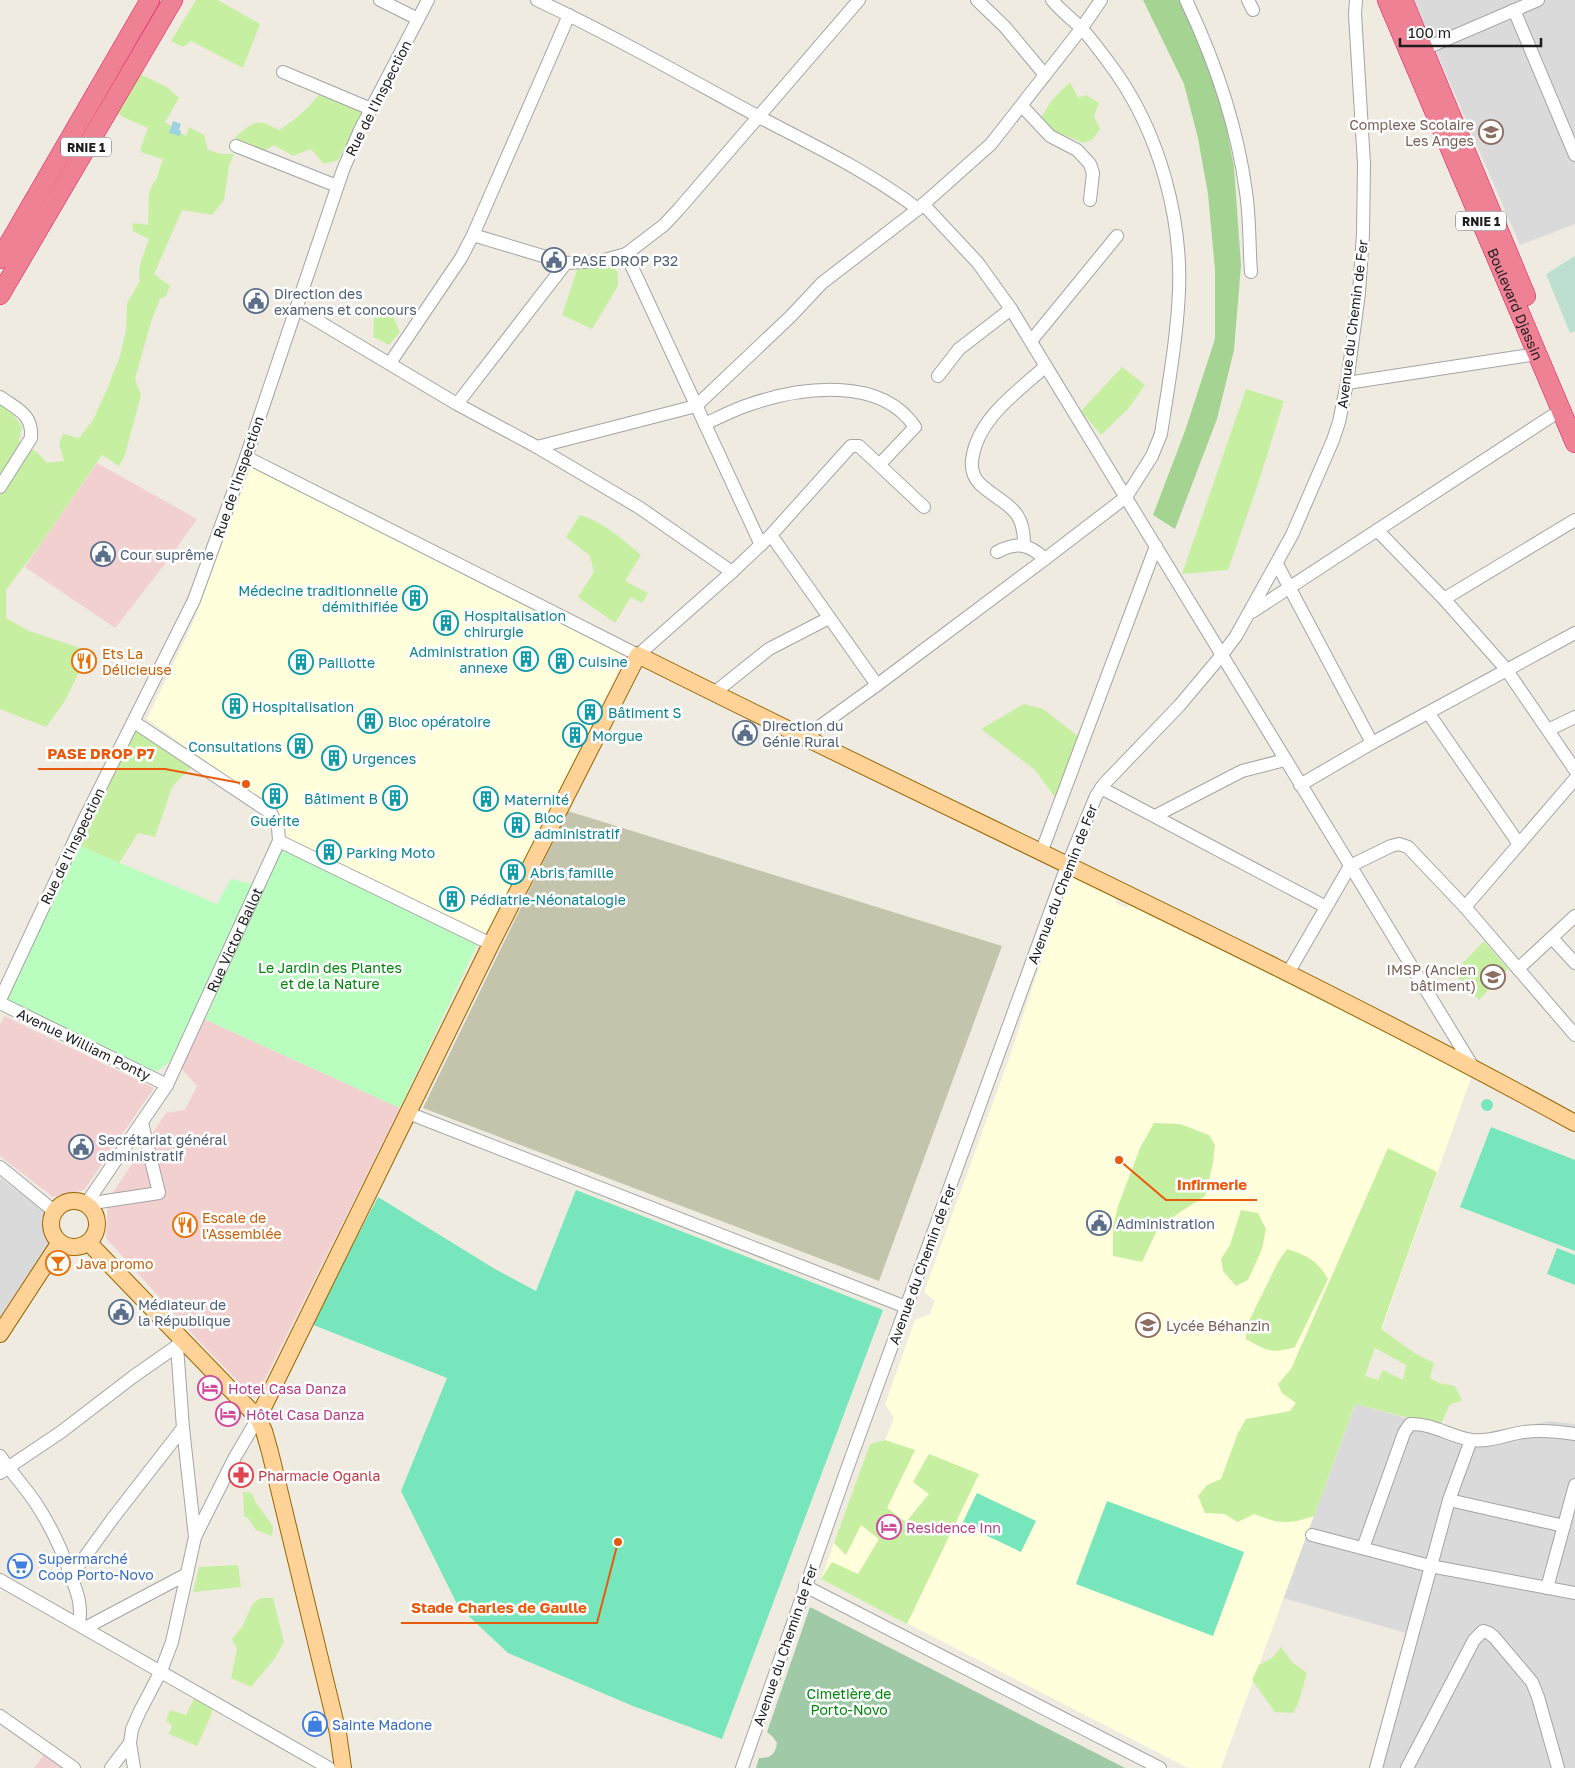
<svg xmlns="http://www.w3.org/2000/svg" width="1575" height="1768" font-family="'Golos Text',sans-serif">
	<rect width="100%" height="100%" fill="#efebe1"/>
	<path fill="#dbdada" d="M1414 0H1575V224L1520 245Z
		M0 1178 47 1213 50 1247 0 1323Z
		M1355 1404 1409 1419 1466 1433 1487 1435 1550 1421 1575 1424V1768H1381L1417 1636 1283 1598Z"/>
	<path fill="#f2d0cf" d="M97 463 197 519 165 564 115 628 25 567Z
		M4 1016 154 1088 84 1190 53 1197 0 1156V1025Z
		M202 1018 400 1108 255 1399 195 1337 106 1238 108 1200 166 1113 185 1110 197 1086 180 1067Z
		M45 1753 65 1768H34Z"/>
	<path fill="#ffffdb" d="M251 466 627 653 487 939 287 838 284 824 276 811 147 719 193 623Z
		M1071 876 1116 898V903L1127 908 1130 904 1270 971 1472 1075 1355 1404 1221 1768H1188L821 1579 870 1444 885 1440 894 1418 885 1404 915 1320 930 1314 935 1301 924 1292 1011 1053 1031 991Z"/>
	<path fill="#c4c4ac" d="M568 811 1002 946 879 1281 423 1108Z"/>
	<path fill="#c7efa2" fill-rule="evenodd" d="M196 0H218L260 24 243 68 191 41 183 47 171 41Z
		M138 73 167 87 179 98 165 122 186 136 189 127 204 135 208 150 221 154H234L229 166 224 200 212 215 182 210 154 274 170 286 166 296 160 299 151 322 135 379 141 395 125 455 119 466 102 455 40 545 6 590V618L29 631 83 649 81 668 65 701 46 727 0 709V403L14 415 22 427 19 440 38 453 47 463 64 461 59 444 63 434 79 438 93 420 108 387 120 356 126 330 127 303 140 281C136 268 145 252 149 239L133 231 132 223 148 225 149 194 153 183 156 180 163 159 143 153 140 150 148 128 123 117 113 109Z
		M1070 82 1078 98 1086 95 1099 103 1094 116 1100 129 1093 139 1084 143 1054 131 1040 119 1052 100Z
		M323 90 362 106 363 116 338 160 324 164 311 149 293 156 274 145 259 155 236 146V136C256 121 256 118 279 130 297 119 310 106 323 90Z
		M611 262 618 273V286L592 329 562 315 578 267Z
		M384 303 391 312 400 332 389 345 373 337 374 318Z
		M1122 367 1145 385 1128 409 1101 435 1081 411Z
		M1246 389 1284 401 1258 484 1228 570 1182 574Z
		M580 515C604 522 622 539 641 555L625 581 648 593 642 603 631 597 615 623 578 597 594 572 590 556 566 537Z
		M1024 704 1043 709 1083 740 1060 804 1035 770 981 729Z
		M134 722 200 765 188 770 172 787 155 837 138 833 119 863 73 843Z
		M1484 941 1508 969 1479 1000 1453 973Z
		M1154 1123 1180 1124 1209 1135 1215 1145 1213 1163 1205 1196 1159 1226 1142 1262 1113 1256V1228L1118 1206 1140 1148Z
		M1388 1148 1437 1172 1381 1329 1416 1354 1434 1363 1430 1378 1439 1383 1455 1386 1462 1401 1450 1404 1440 1426 1355 1404 1314 1516C1287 1525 1280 1524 1254 1514L1238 1522 1224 1514 1205 1513 1198 1496 1207 1485 1221 1479 1238 1433 1246 1419 1290 1411 1296 1403 1282 1393 1278 1384 1291 1369ZM1375 1348 1406 1365 1403 1380 1383 1370 1378 1380 1365 1376Z
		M1241 1210 1258 1213 1266 1229 1262 1249 1248 1280 1236 1286 1223 1271 1221 1259 1230 1245Z
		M1287 1249C1307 1255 1318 1261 1328 1279L1295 1347C1271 1354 1267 1351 1246 1339V1327L1278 1262Z
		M885 1440 915 1450 887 1508 906 1522 929 1494 913 1482 929 1454 979 1474 907 1624 821 1579 832 1562 858 1574 879 1539 861 1525 846 1555 834 1543 870 1444Z
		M243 1492 252 1493 256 1503 273 1526 272 1536 256 1530 248 1518 244 1516Z
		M238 1565 241 1587 193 1592 199 1567Z
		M261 1598H273L284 1642 275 1658 251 1687 231 1678 237 1649 232 1639 242 1627 253 1603Z
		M1281 1647 1293 1663 1307 1673 1298 1704 1293 1713 1275 1712 1252 1680 1259 1665 1272 1658Z
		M196 1694 213 1704 211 1716 197 1746 169 1734 172 1725 166 1721 170 1710 186 1715Z"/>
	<path fill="#a5d392" d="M1143 0H1185L1220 94 1234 167 1241 265 1234 350 1217 419 1175 529 1153 515 1185 431 1215 339V270L1208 194 1198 138 1184 84Z"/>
	<path fill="#bddfcf" d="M1575 256V331L1570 333 1546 274Z"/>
	<path fill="#a0caa7" d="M810 1607 1125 1768H756L759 1758C771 1758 775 1755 777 1743L773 1737 767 1732Z"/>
	<path fill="#b9febf" d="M73 843 217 904 231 879 258 885 183 1051 156 1072 0 1003Z
		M281 849 478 943 400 1108 202 1018Z"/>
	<path fill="#77e6bc" d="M1481 1105a6 6 0 1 1 12 0a6 6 0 1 1-12 0Z
		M1491 1127 1575 1160V1251L1460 1207Z
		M576 1190 883 1310 722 1739 633 1706 508 1653 458 1606 401 1491 447 1378 311 1324 378 1197 495 1269 536 1291Z
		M1557 1248 1575 1255V1285L1547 1274Z
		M977 1493 1036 1521 1021 1552 962 1524Z
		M1107 1501 1244 1552 1213 1636 1076 1584Z"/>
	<path fill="#9dd2e1" d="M173 121 181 124 179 130 181 131 180 136 169 133Z"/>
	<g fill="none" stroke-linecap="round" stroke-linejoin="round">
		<defs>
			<g id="minor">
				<path d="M380 0 418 19"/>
				<path d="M537 0C614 36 687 78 761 118 815 146 869 172 918 209"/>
				<path d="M977 0 1005 27 1045 75"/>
				<path d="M1186 0C1215 61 1237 125 1246 192 1250 219 1249 246 1251 272"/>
				<path d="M1248 0 1253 10"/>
				<path d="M1514 10 1575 155"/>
				<path d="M1424 49 1538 0"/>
				<path d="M283 72 371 109"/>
				<path d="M1022 106 1050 136 1077 150 1090 164 1093 173 1090 200"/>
				<path d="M236 146 337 186"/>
				<path d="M923 204 978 263 1011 309 1473 1067"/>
				<path d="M473 235 566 263 601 261 626 254 664 225 679 209 859 0"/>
				<path d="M626 254 761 545"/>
				<path d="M296 308 457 404 537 447 640 508 732 572"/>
				<path d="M1031 341 1117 236"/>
				<path d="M390 363 461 258 473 235 569 15"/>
				<path d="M938 376 959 349 1011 309"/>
				<path d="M1347 383 1537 354"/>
				<path d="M0 397C17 409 33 414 31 438L0 487"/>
				<path d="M457 404 566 263"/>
				<path d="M705 424C720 417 735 409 751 404 801 387 881 376 915 427L880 464"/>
				<path d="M537 447 696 406 790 317 822 283 918 209 991 144 1081 29 1101 0"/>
				<path d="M246 457 638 655 732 572 771 535 851 446H859L924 507"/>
				<path d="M1377 530 1444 599 1506 669 1575 770"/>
				<path d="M771 535 877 685"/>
				<path d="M1024 546C1025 506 1004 506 980 484 973 477 971 470 972 460 977 419 1017 392 1046 366"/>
				<path d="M997 552C1017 541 1029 544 1045 559"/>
				<path d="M1277 564 1372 743"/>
				<path d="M1444 599 1575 520"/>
				<path d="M1252 612 1561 410"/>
				<path d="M714 693 769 649 829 618"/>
				<path d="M1429 714 1519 844"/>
				<path d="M1548 730 1575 717"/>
				<path d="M805 737 877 685 1045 559 1126 497 1152 456 1161 434C1168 387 1177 339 1179 291 1182 217 1159 135 1117 74 1106 59 1095 43 1082 29 1072 19 1061 11 1052 0"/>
				<path d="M1300 785 1372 743 1575 633"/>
				<path d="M1101 788 1326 907"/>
				<path d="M1155 816 1242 771 1285 760"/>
				<path d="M279 841 491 944"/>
				<path d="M1041 853 1156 546"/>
				<path d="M1465 907 1575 779"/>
				<path d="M1552 938 1575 963"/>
				<path d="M1518 969 1575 916"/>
				<path d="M1288 973 1350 866 1391 846 1399 844 1408 847 1465 907 1575 1035"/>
				<path d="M0 1000 84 820 194 600 246 457 343 170 360 130 428 0"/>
				<path d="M0 1003 167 1085"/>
				<path d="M408 1113 906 1307"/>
				<path d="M0 1167 55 1212"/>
				<path id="s1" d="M86 1204 167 1085 279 841 278 827 271 813 134 722"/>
				<path d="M86 1204 159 1193 142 1123"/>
				<path d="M179 1341 177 1346 183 1428 195 1537"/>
				<path d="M0 1456C11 1472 24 1486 35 1502 51 1526 63 1552 72 1579 78 1594 82 1607 79 1624"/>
				<path d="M0 1473 61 1432 134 1376 177 1346"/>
				<path d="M1449 1500 1564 1526"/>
				<path d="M1312 1535 1430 1566 1575 1593"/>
				<path d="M1363 1548 1404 1433 1410 1424C1432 1423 1451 1437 1472 1440 1488 1442 1503 1436 1518 1433 1537 1429 1556 1431 1575 1434"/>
				<path d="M71 1576 113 1518 183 1428"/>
				<path d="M0 1580 329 1768"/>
				<path d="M805 1586 1160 1768"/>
				<path d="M1547 1588 1575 1485"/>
				<path d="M85 1628 187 1574"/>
				<path d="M0 1716 74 1768"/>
				<path d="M111 1768 130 1743"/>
				<path d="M134 1768 130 1743 132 1729 140 1711 161 1671 172 1642 195 1537 235 1457 258 1418"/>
				<path d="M742 1768 847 1469 1067 866 1096 796 1105 783 1179 706 1221 656 1236 636 1292 535 1333 440 1339 422 1347 383 1359 293 1363 234 1364 164 1355 14 1356 0"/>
				<path d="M1376 1768 1449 1500 1471 1440"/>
				<path d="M1407 1768 1474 1640 1483 1631 1489 1633 1494 1637 1532 1682 1538 1697 1558 1768"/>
			</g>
			<path id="major" d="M51 1224a23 23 0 1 1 46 0a23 23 0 1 1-46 0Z
				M88 1242 258 1418 264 1431 270 1452 338 1733 343 1768
				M0 1334 60 1242
				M258 1418 491 944 638 655C950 812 1269 955 1575 1123"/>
			<g id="highway">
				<path id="s2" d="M1387 0 1575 443"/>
				<path d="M1403 0 1526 296"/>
				<path d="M0 259 150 0"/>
				<path d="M0 295 173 0"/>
			</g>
		</defs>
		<use href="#minor" stroke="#a4a4a4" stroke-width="14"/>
		<use href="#major" stroke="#966500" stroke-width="18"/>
		<use href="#highway" stroke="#e8135b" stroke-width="20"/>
		<use href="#minor" stroke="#fff" stroke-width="12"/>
		<use href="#major" stroke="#ffd297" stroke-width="16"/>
		<use href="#highway" stroke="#ef8195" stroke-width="19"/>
	</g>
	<defs>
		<symbol id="school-ring" viewBox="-11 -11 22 22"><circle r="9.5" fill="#fff" stroke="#8d6e63" stroke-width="1.5"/><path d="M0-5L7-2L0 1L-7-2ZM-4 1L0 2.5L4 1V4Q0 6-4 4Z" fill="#8d6e63"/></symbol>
		<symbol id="civic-ring" viewBox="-11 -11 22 22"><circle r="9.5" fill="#fff" stroke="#5c6f8a" stroke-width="1.5"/><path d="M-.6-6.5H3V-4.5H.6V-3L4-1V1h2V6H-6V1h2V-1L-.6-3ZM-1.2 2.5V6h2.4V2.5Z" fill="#5c6f8a"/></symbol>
		<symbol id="building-ring" viewBox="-11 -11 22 22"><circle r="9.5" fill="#fff" stroke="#0f9aa8" stroke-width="1.5"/><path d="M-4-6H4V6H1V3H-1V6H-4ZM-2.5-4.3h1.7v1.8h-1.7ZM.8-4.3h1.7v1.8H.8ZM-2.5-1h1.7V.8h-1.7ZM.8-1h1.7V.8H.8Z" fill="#0f9aa8"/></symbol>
		<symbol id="restaurant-ring" viewBox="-11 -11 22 22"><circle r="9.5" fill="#fff" stroke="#e8710a" stroke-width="1.5"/><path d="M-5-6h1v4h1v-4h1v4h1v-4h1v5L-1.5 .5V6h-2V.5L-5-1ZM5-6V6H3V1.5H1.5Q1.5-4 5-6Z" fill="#e8710a"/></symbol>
		<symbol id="university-ring" viewBox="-11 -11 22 22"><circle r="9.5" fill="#fff" stroke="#8d6e63" stroke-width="1.5"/><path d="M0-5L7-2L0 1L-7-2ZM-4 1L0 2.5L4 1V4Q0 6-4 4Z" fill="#8d6e63"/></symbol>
		<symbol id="bar-ring" viewBox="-11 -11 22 22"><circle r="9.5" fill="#fff" stroke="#e8710a" stroke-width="1.5"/><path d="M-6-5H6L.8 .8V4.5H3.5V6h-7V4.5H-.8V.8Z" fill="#e8710a"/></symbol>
		<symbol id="hotel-ring" viewBox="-11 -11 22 22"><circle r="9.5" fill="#fff" stroke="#d1479c" stroke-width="1.5"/><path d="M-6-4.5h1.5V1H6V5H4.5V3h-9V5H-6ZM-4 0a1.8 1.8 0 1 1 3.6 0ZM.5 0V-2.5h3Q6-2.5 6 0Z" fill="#d1479c"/></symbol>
		<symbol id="pharmacy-ring" viewBox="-11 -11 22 22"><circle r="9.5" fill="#fff" stroke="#e0444e" stroke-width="1.5"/><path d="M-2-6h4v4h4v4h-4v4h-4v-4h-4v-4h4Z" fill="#e0444e"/></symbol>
		<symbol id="supermarket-ring" viewBox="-11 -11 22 22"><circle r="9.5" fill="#fff" stroke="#3f7fe0" stroke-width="1.5"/><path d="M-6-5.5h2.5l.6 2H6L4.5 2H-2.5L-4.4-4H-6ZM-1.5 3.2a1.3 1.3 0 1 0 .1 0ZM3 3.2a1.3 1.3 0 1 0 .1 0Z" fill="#3f7fe0"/></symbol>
		<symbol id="shop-ring" viewBox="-11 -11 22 22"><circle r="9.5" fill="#fff" stroke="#3f7fe0" stroke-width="1.5"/><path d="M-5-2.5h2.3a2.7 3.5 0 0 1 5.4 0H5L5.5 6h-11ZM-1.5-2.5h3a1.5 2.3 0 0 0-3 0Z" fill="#3f7fe0"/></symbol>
	</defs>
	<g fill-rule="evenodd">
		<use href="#school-ring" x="1477" y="118" width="28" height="28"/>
		<use href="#civic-ring" x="540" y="246" width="28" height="28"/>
		<use href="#civic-ring" x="242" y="287" width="28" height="28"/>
		<use href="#civic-ring" x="89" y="540" width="28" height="28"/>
		<use href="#building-ring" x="401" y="584" width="28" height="28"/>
		<use href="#building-ring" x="432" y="609" width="28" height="28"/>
		<use href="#building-ring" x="512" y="645" width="28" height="28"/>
		<use href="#restaurant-ring" x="70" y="647" width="28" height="28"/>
		<use href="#building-ring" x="547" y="647" width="28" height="28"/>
		<use href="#building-ring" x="287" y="648" width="28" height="28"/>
		<use href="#building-ring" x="221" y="692" width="28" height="28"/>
		<use href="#building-ring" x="576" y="698" width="28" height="28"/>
		<use href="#building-ring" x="356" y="707" width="28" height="28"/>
		<use href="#civic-ring" x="731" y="719" width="28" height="28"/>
		<use href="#building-ring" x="561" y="721" width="28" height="28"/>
		<use href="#building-ring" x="286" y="732" width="28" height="28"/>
		<use href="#building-ring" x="320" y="744" width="28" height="28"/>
		<use href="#building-ring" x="261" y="782" width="28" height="28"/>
		<use href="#building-ring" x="381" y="784" width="28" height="28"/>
		<use href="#building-ring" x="472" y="785" width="28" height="28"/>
		<use href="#building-ring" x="503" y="811" width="28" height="28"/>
		<use href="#building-ring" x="315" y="838" width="28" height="28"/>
		<use href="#building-ring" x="499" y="858" width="28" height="28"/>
		<use href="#building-ring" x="438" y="885" width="28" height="28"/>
		<use href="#university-ring" x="1479" y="963" width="28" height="28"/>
		<use href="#civic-ring" x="67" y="1133" width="28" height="28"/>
		<use href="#civic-ring" x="1085" y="1209" width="28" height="28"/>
		<use href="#restaurant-ring" x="171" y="1211" width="28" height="28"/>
		<use href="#bar-ring" x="44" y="1249" width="28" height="28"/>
		<use href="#civic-ring" x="107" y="1298" width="28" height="28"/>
		<use href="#school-ring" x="1134" y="1311" width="28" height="28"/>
		<use href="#hotel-ring" x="196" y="1374" width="28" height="28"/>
		<use href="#hotel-ring" x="214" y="1400" width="28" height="28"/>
		<use href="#pharmacy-ring" x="227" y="1461" width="28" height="28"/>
		<use href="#hotel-ring" x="875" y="1513" width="28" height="28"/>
		<use href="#supermarket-ring" x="6" y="1552" width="28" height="28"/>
		<use href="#shop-ring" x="301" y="1710" width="28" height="28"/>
	</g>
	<g text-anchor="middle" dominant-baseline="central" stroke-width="5" stroke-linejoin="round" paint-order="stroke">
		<g fill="#fff" stroke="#616161" stroke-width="1">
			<rect x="61" y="137.5" width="50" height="19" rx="4"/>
			<rect x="1456" y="211.5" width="50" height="19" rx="4"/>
		</g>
		<g font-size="12" font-weight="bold" fill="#1d1d1d">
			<text x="86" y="147">RNIE 1</text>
			<text x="1481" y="221">RNIE 1</text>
		</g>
		<g font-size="14" fill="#1d1d1d" stroke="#fff">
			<text transform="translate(378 98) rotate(-63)">Rue de l'Inspection</text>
			<text stroke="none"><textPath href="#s2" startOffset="330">Boulevard Djassin</textPath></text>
			<text transform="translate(1352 324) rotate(-83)">Avenue du Chemin de Fer</text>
			<text transform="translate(238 477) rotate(-71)">Rue de l'Inspection</text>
			<text transform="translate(72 846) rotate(-64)">Rue de l'Inspection</text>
			<text transform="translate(1062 884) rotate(-69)">Avenue du Chemin de Fer</text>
			<text stroke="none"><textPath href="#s1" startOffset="304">Rue Victor Ballot</textPath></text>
			<text transform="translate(84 1044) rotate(26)">Avenue William Ponty</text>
			<text transform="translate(922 1264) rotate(-70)">Avenue du Chemin de Fer</text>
			<text transform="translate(785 1645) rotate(-71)">Avenue du Chemin de Fer</text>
		</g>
		<g font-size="14" fill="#785e54" stroke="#fff" text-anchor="end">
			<text x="1474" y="124">Complexe Scolaire<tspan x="1474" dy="16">Les Anges</tspan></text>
			<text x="1476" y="969">IMSP (Ancien<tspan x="1476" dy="16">bâtiment)</tspan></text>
			<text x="1166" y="1325" text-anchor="start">Lycée Béhanzin</text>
		</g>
		<g font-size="14" fill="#4e5e75" stroke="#fff" text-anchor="start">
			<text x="572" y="260">PASE DROP P32</text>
			<text x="274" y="293">Direction des<tspan x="274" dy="16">examens et concours</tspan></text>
			<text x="120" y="554">Cour suprême</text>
			<text x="762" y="725">Direction du<tspan x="762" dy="16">Génie Rural</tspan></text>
			<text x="98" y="1139">Secrétariat général<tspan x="98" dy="16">administratif</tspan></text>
			<text x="1116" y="1223">Administration</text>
			<text x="138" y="1304">Médiateur de<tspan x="138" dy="16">la République</tspan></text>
		</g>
		<g font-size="14" fill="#0d838f" stroke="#fff" text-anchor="start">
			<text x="398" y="590" text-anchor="end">Médecine traditionnelle<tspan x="398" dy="16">démithifiée</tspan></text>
			<text x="464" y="615">Hospitalisation<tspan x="464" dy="16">chirurgie</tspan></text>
			<text x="508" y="651" text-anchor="end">Administration<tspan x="508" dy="16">annexe</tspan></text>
			<text x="578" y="661">Cuisine</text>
			<text x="318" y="662">Paillotte</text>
			<text x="252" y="706">Hospitalisation</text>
			<text x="608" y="712">Bâtiment S</text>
			<text x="388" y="721">Bloc opératoire</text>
			<text x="592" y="735">Morgue</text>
			<text x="282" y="746" text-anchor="end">Consultations</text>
			<text x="352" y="758">Urgences</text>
			<text x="378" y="798" text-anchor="end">Bâtiment B</text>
			<text x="504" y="799">Maternité</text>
			<text x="534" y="817">Bloc<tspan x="534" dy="16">administratif</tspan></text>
			<text x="275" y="820" text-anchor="middle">Guérite</text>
			<text x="346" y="852">Parking Moto</text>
			<text x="530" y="872">Abris famille</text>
			<text x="470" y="899">Pédiatrie-Néonatalogie</text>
		</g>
		<g font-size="14" fill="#c56008" stroke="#fff" text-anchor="start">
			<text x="102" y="653">Ets La<tspan x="102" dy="16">Délicieuse</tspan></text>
			<text x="202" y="1217">Escale de<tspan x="202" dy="16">l'Assemblée</tspan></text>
			<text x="76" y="1263">Java promo</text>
		</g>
		<g font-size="14" fill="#01850d" stroke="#fff">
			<text x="330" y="967">Le Jardin des Plantes<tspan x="330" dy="16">et de la Nature</tspan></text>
			<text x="849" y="1693">Cimetière de<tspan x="849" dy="16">Porto-Novo</tspan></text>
		</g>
		<g font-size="14" fill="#b23c85" stroke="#fff" text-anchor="start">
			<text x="228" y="1388">Hotel Casa Danza</text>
			<text x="246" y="1414">Hôtel Casa Danza</text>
			<text x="906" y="1527">Residence Inn</text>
		</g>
		<g font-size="14" fill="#be3a42" stroke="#fff" text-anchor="start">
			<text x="258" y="1475">Pharmacie Oganla</text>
		</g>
		<g font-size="14" fill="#366cbe" stroke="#fff" text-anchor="start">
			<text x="38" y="1558">Supermarché<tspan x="38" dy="16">Coop Porto-Novo</tspan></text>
			<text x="332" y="1724">Sainte Madone</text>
		</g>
	</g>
	<path fill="none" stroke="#e8590c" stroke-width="2" d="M246 784L165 769H38M1119 1160L1166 1200H1257M618 1542L597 1623H401"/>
	<g fill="#e8590c" stroke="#fff" stroke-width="2">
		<circle cx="246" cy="784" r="5"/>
		<circle cx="1119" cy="1160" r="5"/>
		<circle cx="618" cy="1542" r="5"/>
	</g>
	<g font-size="15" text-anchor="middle" font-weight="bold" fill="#e8590c" stroke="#fff" stroke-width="5" stroke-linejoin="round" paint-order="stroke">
		<text x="101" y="759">PASE DROP P7</text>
		<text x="1212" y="1190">Infirmerie</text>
		<text x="499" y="1613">Stade Charles de Gaulle</text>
	</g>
	<path d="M1400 38v8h141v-8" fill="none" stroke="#1d1d1d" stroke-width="2.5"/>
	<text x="1408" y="38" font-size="15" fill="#1d1d1d" stroke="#ffffff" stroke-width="4" paint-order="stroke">100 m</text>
</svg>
